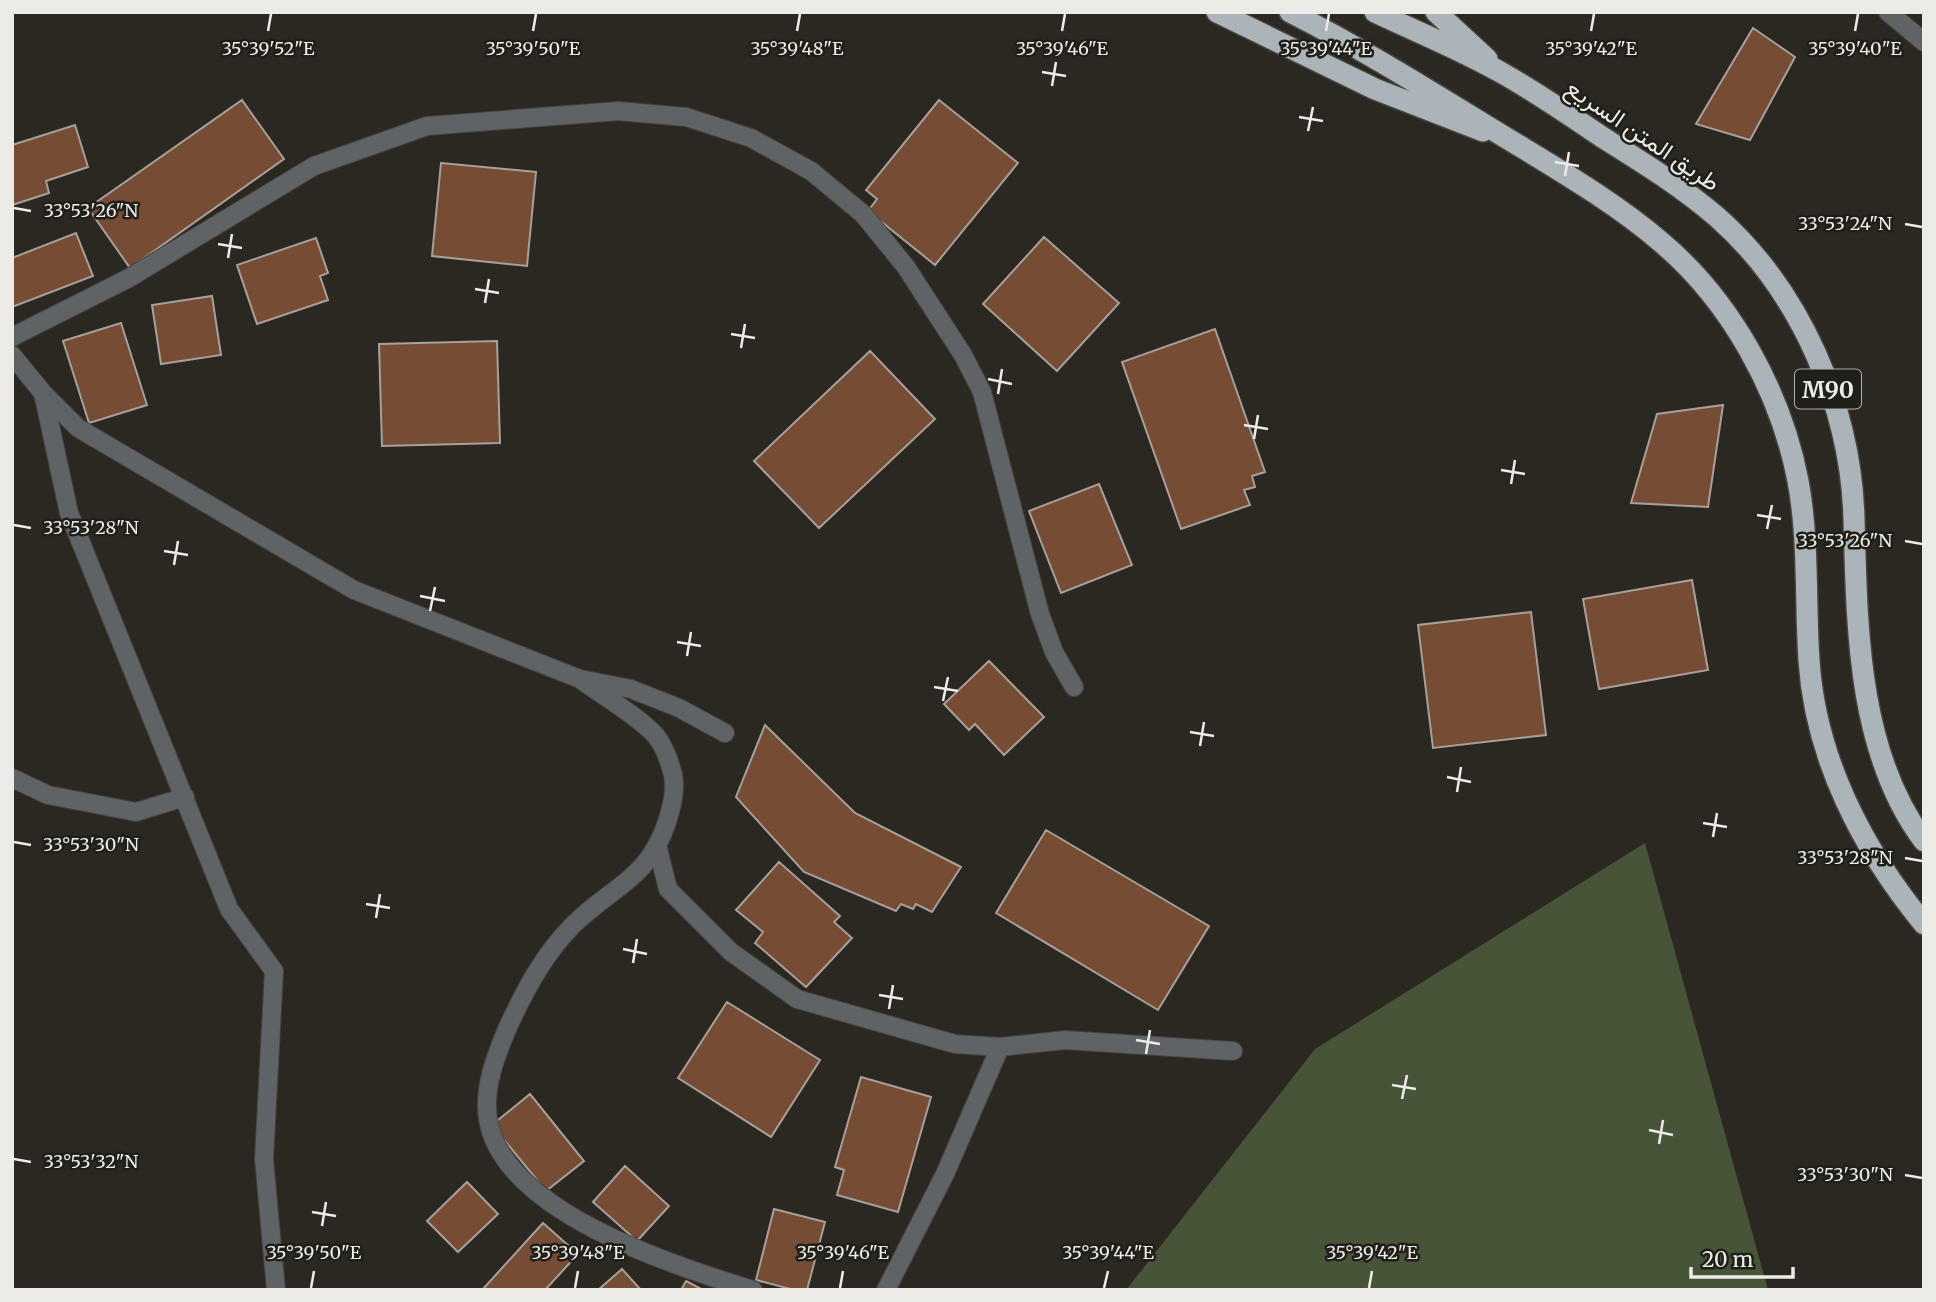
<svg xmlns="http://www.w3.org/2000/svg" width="1936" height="1302" font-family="Merriweather,Vazirmatn,serif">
	<rect width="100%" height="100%" fill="#2b2822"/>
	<path fill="#475438" d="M1645 843 1768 1290H1126L1315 1049Z"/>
	<path fill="#774c34" stroke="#a79f9b" stroke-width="2" d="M1753 28 1795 57 1750 140 1696 124Z
		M242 100 284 159 130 268 88 208Z
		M939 100 1018 163 935 265 868 211 877 199 866 190Z
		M75 125 88 167 46 181 49 193 12 205V145Z
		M441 163 536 172 527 266 432 256Z
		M76 233 93 276 12 307V258Z
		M1044 237 1119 303 1057 371 983 304Z
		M316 238 328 273 320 276 328 300 257 324 237 265Z
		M212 296 221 355 161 364 152 305Z
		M121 323 147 405 89 423 63 341Z
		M1215 329 1265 472 1252 476 1255 487 1244 490 1250 505 1181 529 1122 362Z
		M497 341 500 443 382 446 379 344Z
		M870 351 935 419 819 528 754 461Z
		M1723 405 1708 507 1631 503 1657 414Z
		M1099 484 1132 565 1061 593 1029 511Z
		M1692 580 1708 670 1599 689 1583 599Z
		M1531 612 1546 735 1433 748 1418 625Z
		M989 661 1044 717 1004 755 975 724 969 730 944 704Z
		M765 725 855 813 961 867 932 912 916 904 913 909 901 904 896 911 804 872 736 797Z
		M1046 830 1209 926 1158 1010 996 913Z
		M779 862 840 916 834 922 852 938 806 987 755 943 763 932 736 910Z
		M727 1002 820 1060 771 1137 678 1078Z
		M861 1077 931 1097 898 1212 837 1195 844 1170 835 1167Z
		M530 1094 584 1161 546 1191 492 1125Z
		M625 1166 669 1206 637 1241 593 1202Z
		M467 1182 498 1214 458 1252 427 1221Z
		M774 1209 825 1222 807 1290H794L756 1280Z
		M543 1223 578 1254 545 1290H482Z
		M622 1269 641 1290H598Z
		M686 1281 703 1290H681Z"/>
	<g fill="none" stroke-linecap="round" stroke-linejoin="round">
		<defs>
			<path id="street" d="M1888 12 1924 42
				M12 337 129 278 314 166 427 126 618 111 686 117 751 138 811 171 863 214 906 267 963 355 982 392 1040 614 1054 652 1074 687
				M12 355 43 393 78 428 354 590 580 679 631 689 679 708 725 733
				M43 393 69 513 229 909 274 971 264 1159 276 1290
				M580 679C600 694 641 718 656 736 664 746 670 763 673 775 676 791 672 806 667 822 648 880 612 886 573 925 544 954 525 990 508 1027 496 1055 483 1088 488 1119 503 1212 675 1266 753 1290
				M12 778 48 795 136 812 185 797
				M658 849 668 889 731 952 797 999 955 1044 1000 1047 1065 1040 1233 1051
				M886 1290 945 1174 1000 1047"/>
			<path id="highway" d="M1217 12 1375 89 1483 131
				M1290 12C1371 53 1445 101 1523 148 1569 176 1619 206 1661 242 1731 301 1781 392 1798 481 1809 539 1805 602 1809 660 1815 758 1863 850 1924 924
				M1375 12C1417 32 1462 50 1502 73 1536 92 1569 115 1602 137 1642 162 1681 186 1717 217 1801 291 1851 408 1854 519 1857 625 1857 752 1924 841
				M1436 12 1487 59"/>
		</defs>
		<use href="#street" stroke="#46433e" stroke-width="20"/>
		<use href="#highway" stroke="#46433e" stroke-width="24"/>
		<use href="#street" stroke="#5f6365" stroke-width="18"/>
		<use href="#highway" stroke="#abb4b8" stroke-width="21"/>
	</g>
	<path fill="none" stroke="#edebe7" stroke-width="2.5" d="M268 31 271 14M533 31 536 14M797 31 800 14M1062 31 1065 14M1326 31 1329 14M1591 31 1594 14M1855 31 1858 14M1042 72 1066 76M1052 86 1056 62M1299 117 1323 121M1308 131 1313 107M1555 162 1579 166M1565 176 1569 152M14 208 31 211M1905 224 1922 227M218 244 242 248M228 258 232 234M475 289 499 293M485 303 489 279M731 334 755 338M741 348 745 324M988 379 1012 384M998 394 1002 369M1244 425 1268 429M1254 439 1258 415M1501 470 1525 474M1511 484 1515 460M1757 515 1781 519M14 525 31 528M1767 529 1772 505M1905 541 1922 544M164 551 188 555M174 565 178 541M420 596 445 601M430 611 435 587M677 642 701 646M687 656 691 632M934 687 958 691M943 701 948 677M1190 732 1214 736M1200 746 1204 722M1447 777 1471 782M1457 792 1461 767M1703 823 1727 827M1713 837 1717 813M14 842 31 845M1905 858 1922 861M366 904 390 908M376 918 380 894M623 949 647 954M633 963 637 939M879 995 903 999M889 1009 893 985M1136 1040 1160 1044M1146 1054 1150 1030M1392 1085 1416 1089M1402 1099 1407 1075M1649 1130 1673 1135M1659 1144 1663 1120M14 1159 31 1162M1905 1175 1922 1178M312 1212 336 1216M322 1226 326 1202M311 1288 314 1271M575 1288 578 1271M840 1288 843 1271M1104 1288 1108 1271M1369 1288 1372 1271"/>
	<g text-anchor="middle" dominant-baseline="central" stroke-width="5" stroke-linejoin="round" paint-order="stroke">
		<rect fill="#211f19" stroke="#b0aea9" stroke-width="2" x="1795" y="369.5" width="66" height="39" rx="5"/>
		<g font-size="23" font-weight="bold" fill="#edebe7">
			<text x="1828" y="389">M90</text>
		</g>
		<g font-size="24" fill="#edebe7" stroke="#211f19">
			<text transform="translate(1643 135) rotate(34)">طريق المتن السريع</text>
		</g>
	</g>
	<g font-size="18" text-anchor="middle" fill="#edebe7" stroke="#211f19" stroke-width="5" stroke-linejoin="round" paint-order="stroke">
		<text x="268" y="55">35°39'52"E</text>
		<text x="533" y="55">35°39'50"E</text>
		<text x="797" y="55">35°39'48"E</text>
		<text x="1062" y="55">35°39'46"E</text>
		<text x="1326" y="55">35°39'44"E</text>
		<text x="1591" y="55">35°39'42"E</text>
		<text x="1855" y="55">35°39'40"E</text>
		<text x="91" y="217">33°53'26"N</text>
		<text x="1845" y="230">33°53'24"N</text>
		<text x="91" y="534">33°53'28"N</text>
		<text x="1845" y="547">33°53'26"N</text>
		<text x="91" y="851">33°53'30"N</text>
		<text x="1845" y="864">33°53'28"N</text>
		<text x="91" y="1168">33°53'32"N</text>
		<text x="1845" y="1181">33°53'30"N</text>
		<text x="314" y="1259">35°39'50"E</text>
		<text x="578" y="1259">35°39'48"E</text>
		<text x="843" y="1259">35°39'46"E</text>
		<text x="1108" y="1259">35°39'44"E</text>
		<text x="1372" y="1259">35°39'42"E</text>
	</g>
	<rect width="1936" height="1302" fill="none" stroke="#edebe7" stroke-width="28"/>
	<path d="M1691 1267v10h102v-10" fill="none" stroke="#edebe7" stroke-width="3.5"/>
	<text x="1702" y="1267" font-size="21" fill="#edebe7" stroke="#211f19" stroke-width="5" paint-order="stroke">20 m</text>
</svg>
